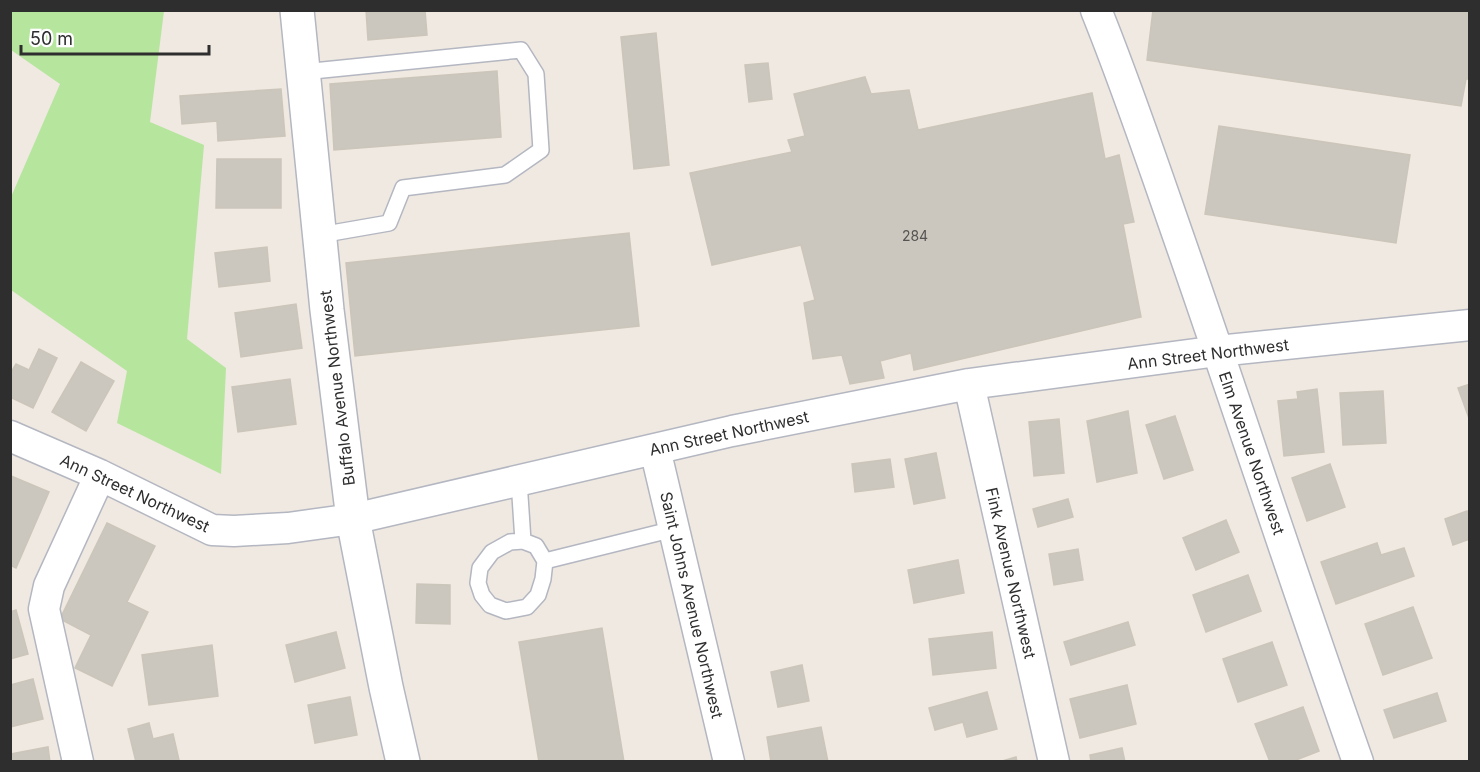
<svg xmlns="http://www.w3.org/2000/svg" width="1480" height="772" font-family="Inter,sans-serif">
	<rect width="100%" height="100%" fill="#efe9e1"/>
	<path fill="#b6e59e" d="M11 10 164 11 150 122 204 145 187 339 226 368 221 474 117 423 127 371 11 290V197L60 84 11 50Z"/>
	<path fill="#cbc7bf" stroke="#cbc5ba" stroke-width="1.5" d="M366 10H425L427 35 368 40Z
		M1153 10H1470V79H1466L1461 106 1147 60Z
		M656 33 669 165 634 169 621 37Z
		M768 63 772 99 749 102 745 65Z
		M497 71 501 137 334 150 330 84Z
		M865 77 871 94 909 90 918 130 1092 93 1105 159 1119 155 1134 222 1123 224 1141 317 914 370 911 353 880 361 884 378 850 384 842 355 813 359 804 303 815 300 801 245 712 265 690 173 792 152 788 140 805 136 794 94Z
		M281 89 285 136 218 141 217 121 182 124 180 96Z
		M1219 126 1410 155 1396 243 1205 214Z
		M217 159H281V208H216Z
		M629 233 639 326 355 356 346 263Z
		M267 247 270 281 219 287 215 253Z
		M296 304 302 348 241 357 235 313Z
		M39 349 57 358 33 408 10 397V374L16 364 29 370Z
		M81 362 114 381 86 431 52 412Z
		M290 379 296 424 238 432 232 387Z
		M1470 384V421L1458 388Z
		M1317 389 1324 452 1284 456 1278 401 1298 399 1297 392Z
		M1383 391 1386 443 1343 445 1340 393Z
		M1128 411 1137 473 1097 482 1087 421Z
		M1175 416 1193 470 1164 479 1146 425Z
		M1059 419 1064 473 1034 476 1029 422Z
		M936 453 945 498 914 504 905 459Z
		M890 459 894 487 855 492 852 464Z
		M1330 464 1345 507 1307 521 1292 478Z
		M11 476 49 492 16 568 10 565Z
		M1068 499 1073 517 1038 527 1033 509Z
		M1467 511 1470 519V539L1453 545 1445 519Z
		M1226 520 1239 552 1196 570 1183 538Z
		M107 523 155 546 127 602 148 612 112 686 75 668 91 635 60 619Z
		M1377 543 1381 555 1404 548 1414 576 1336 604 1321 562Z
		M1078 549 1083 580 1054 585 1049 554Z
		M958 560 964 593 914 603 908 570Z
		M1248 575 1261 611 1206 632 1193 595Z
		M417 584 450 585V624L416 623Z
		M1413 607 1432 658 1383 675 1365 624Z
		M16 610 28 654 10 659V612Z
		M1128 622 1135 645 1071 665 1064 642Z
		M602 628 624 762H539L519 642Z
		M336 632 345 668 295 682 286 645Z
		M992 632 996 668 933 675 929 639Z
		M1272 642 1287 685 1238 702 1223 659Z
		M212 645 218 696 149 705 142 655Z
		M802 665 809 701 778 707 771 672Z
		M33 679 43 719 10 727V685Z
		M1127 685 1136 724 1080 738 1070 699Z
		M987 692 997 729 967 737 963 722 935 730 929 708Z
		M1437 693 1446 721 1394 738 1384 710Z
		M350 697 357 735 315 743 308 705Z
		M1303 707 1319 751 1291 762H1270L1255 724Z
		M149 723 153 739 173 734 179 760 174 762H136L128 729Z
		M821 727 828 762H771L767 737Z
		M48 747 50 762H10V754Z
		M1122 748 1125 762H1091L1090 755Z
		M1016 757 1017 762H999Z"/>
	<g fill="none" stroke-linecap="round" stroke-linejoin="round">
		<defs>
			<path id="service" d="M303 72 521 50 536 74 541 150 505 175 403 188 389 223 320 235
				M519 481 523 541 510 542 492 552 480 568 478 583 482 595 490 605 506 611 527 607 538 595 543 579 545 561 536 546 523 541
				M545 561 674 529"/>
			<path id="minor" d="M1096 10C1128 89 1155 170 1183 250 1242 420 1298 592 1358 762
				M969 384 1054 762
				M10 436 100 475 212 530 234 531 288 528 353 519 732 431 969 384 1218 351 1470 325
				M655 449 729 762
				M78 762 44 609 49 586 100 475"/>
			<path id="tertiary" d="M297 10 327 310 353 519 386 687 403 762"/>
		</defs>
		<use href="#service" stroke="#b4b7c1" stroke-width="18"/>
		<use href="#minor" stroke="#b4b7c1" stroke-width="33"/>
		<use href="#tertiary" stroke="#b4b7c1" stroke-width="36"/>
		<use href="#service" stroke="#fff" stroke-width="15"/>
		<use href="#minor" stroke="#fff" stroke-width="30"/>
		<use href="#tertiary" stroke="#fff" stroke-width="33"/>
	</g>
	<g text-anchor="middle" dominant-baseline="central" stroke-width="4.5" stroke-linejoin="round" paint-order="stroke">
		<g font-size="14" fill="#555452">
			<text x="915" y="235">284</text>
		</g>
		<g font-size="16" fill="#2e2e2e" stroke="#fff">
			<text transform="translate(1208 354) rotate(-7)">Ann Street Northwest</text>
			<text transform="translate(337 388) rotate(-97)">Buffalo Avenue Northwest</text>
			<text transform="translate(729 433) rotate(-12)">Ann Street Northwest</text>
			<text transform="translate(1252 453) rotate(71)">Elm Avenue Northwest</text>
			<text transform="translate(135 493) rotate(25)">Ann Street Northwest</text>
			<text transform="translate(1011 573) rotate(77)">Fink Avenue Northwest</text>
			<text transform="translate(692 605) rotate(77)">Saint Johns Avenue Northwest</text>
		</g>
	</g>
	<rect width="1480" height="772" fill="none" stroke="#2e2e2e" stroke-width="24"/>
	<path d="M21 45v9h188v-9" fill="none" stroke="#2e2e2e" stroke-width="3"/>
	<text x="30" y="45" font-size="18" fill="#2e2e2e" stroke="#ffffff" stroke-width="4.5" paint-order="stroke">50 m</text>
</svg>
